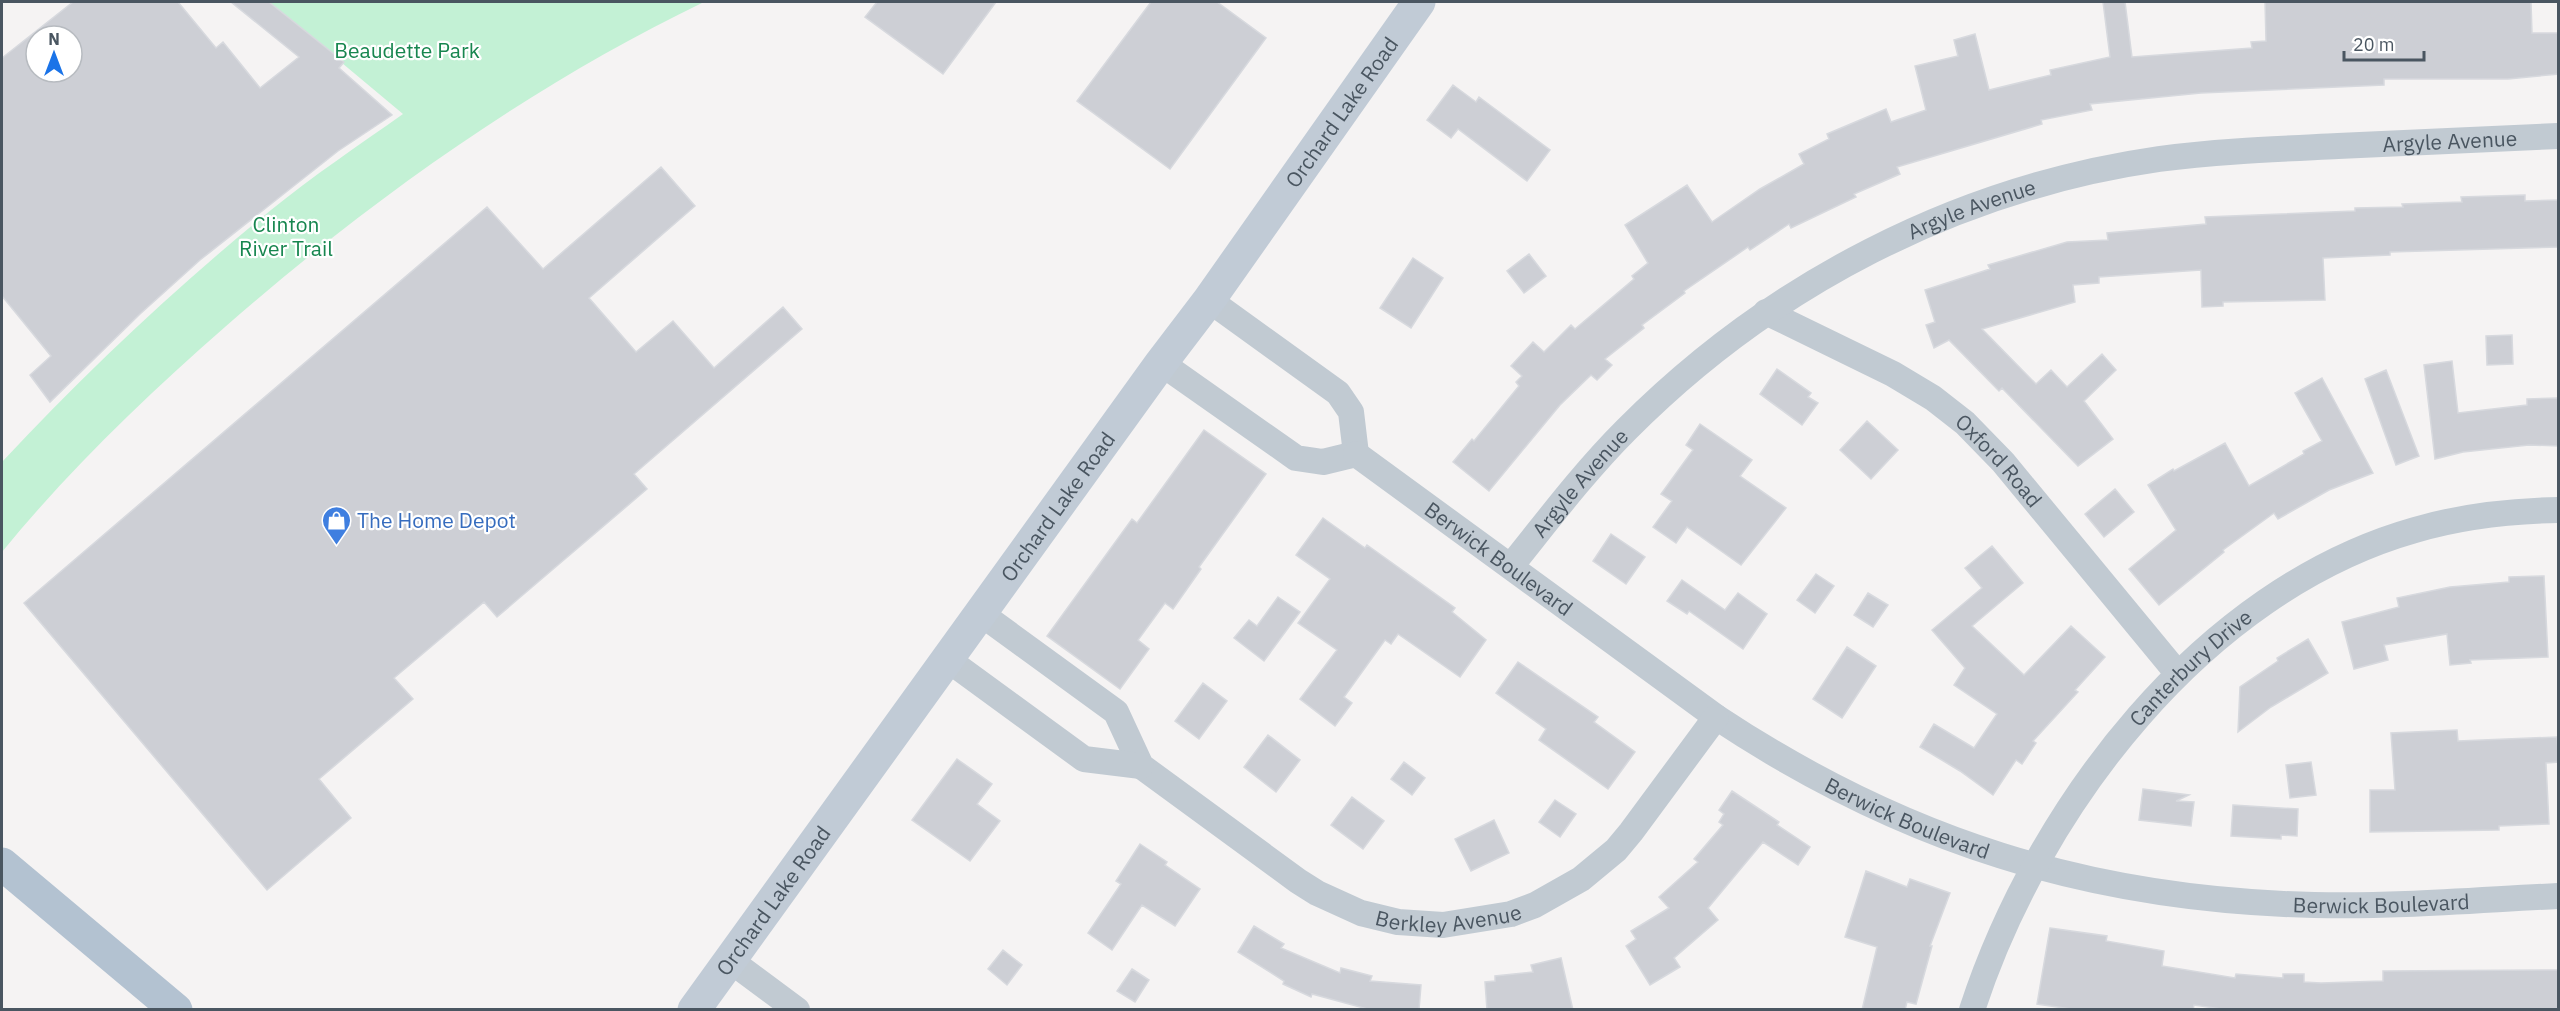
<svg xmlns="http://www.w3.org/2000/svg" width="2560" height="1011" font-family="'IBM Plex Sans',sans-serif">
	<rect width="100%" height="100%" fill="#f5f3f3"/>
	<path fill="#c3f1d5" d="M269 2H704C530 86 370 200 225 327 146 396 68 471 2 552V462C86 372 175 288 271 210 313 176 359 145 403 114Z"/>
	<path fill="#cdcfd5" stroke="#d7d9de" stroke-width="1.5" fill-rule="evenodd" d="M73 2H178L216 48 223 42 260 88 299 57 231 2H269L344 62 339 68 392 115 338 151 200 260 140 314 50 402 30 375 51 356 2 296V58ZM36 36H72V72H36Z
		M877 2H996L943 74 865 17Z
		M1151 2H1217L1266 38 1170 169 1077 101Z
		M2103 2H2125L2132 57 2252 48 2251 42 2266 41 2265 2H2531L2532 33H2559V74L2508 79H2384V85L2201 93 2090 104 2092 110 2041 120 2042 124 1897 167 1900 174 1854 194 1856 197 1791 228 1789 224 1750 250 1748 247 1684 291 1685 293 1642 325 1644 328 1605 359 1612 365 1597 380 1591 375 1560 405 1489 491 1453 462 1472 439 1474 441 1519 386 1516 382 1522 376 1511 366 1533 342 1544 352 1571 325 1575 329 1634 279 1632 276 1648 263 1625 225 1687 185 1712 222 1760 189 1804 164 1799 154 1829 139 1827 134 1886 109 1891 122 1926 110 1915 66 1958 56 1954 40 1975 34 1989 90 2051 75 2050 70 2110 57Z
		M1453 85 1476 102 1479 97 1550 150 1527 181 1458 129 1451 138 1427 120Z
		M661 167 695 206 589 298 636 352 673 321 714 368 783 307 802 329 634 474 647 489 497 617 484 602 394 678 413 699 319 779 351 818 267 890 24 603 487 207 543 269Z
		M2525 195V201L2559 200V247L2390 252V255L2323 258 2325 300 2223 302V306L2202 307 2201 270 2099 277V283L2073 285 2075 302 1982 329 2036 384 2051 370 2067 387 2102 354 2116 370 2084 401 2113 439 2078 466 2002 388 1999 391 1949 340 1934 348 1926 325 1935 322 1925 290 1990 269 1988 265 2067 242 2108 240 2107 233 2206 224 2205 217 2355 211V208L2403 207 2402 204 2462 202 2461 197Z
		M1529 254 1546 276 1524 293 1507 271Z
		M1413 258 1443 278 1411 328 1380 308Z
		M2512 335 2513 364 2487 365 2486 336Z
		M2452 361 2458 413 2527 405V399L2558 398 2559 446 2529 445 2463 452 2435 459 2424 365Z
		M1777 369 1811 393 1808 397 1818 403 1802 425 1760 394Z
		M2386 370 2419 456 2396 465 2365 379Z
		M2322 378 2373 473 2329 490 2278 519 2274 513 2223 550 2224 552 2159 605 2129 569 2176 530 2148 485 2173 469 2174 471 2225 443 2249 486 2304 454 2303 451 2322 441 2295 393Z
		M1867 421 1898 450 1871 479 1840 450Z
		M1700 424 1752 460 1740 476 1786 508 1741 565 1687 527 1676 543 1653 527 1672 501 1661 494 1693 450 1686 445Z
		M1204 430 1266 474 1199 567 1201 569 1173 609 1165 603 1138 640 1149 649 1120 689 1047 636 1132 519 1137 523Z
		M2115 489 2134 512 2104 537 2085 514Z
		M1323 518 1365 548 1367 545 1455 608 1452 612 1486 640 1460 677 1398 634 1391 644 1385 640 1344 697 1352 703 1335 726 1300 699 1337 650 1298 623 1330 579 1296 555Z
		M1611 534 1645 557 1626 584 1593 561Z
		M1992 546 2023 583 1972 626 2024 675 2071 626 2105 657 2075 690 2078 692 2033 741 2036 743 2022 764 2016 760 1993 795 1960 771 1920 747 1934 724 1974 748 1997 714 1954 685 1965 668 1932 630 1982 588 1965 568Z
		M1816 574 1834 586 1815 613 1797 600Z
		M2544 576 2548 657 2470 660 2471 663 2450 665 2447 634 2384 645 2388 660 2354 669 2342 622 2399 607 2397 598 2450 587 2509 582V577Z
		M1682 580 1725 610 1738 593 1767 614 1743 649 1689 611 1687 614 1667 601Z
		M1868 593 1888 605 1873 627 1854 615Z
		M1278 597 1300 612 1264 661 1234 638 1249 620 1257 626Z
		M2308 639 2328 673 2271 707 2238 732 2240 687 2278 661 2277 658Z
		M1847 647 1876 666 1842 718 1813 699Z
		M1518 662 1598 717 1594 722 1635 752 1608 789 1539 740 1546 729 1496 693Z
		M1203 683 1227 701 1199 739 1175 721Z
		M2457 730 2458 741 2557 737 2559 762 2546 763 2549 824 2499 826V830L2370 832V790H2395L2391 733Z
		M1268 735 1300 760 1276 792 1244 767Z
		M957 759 992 784 977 804 1000 821 970 861 912 820Z
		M1404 762 1425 778 1412 795 1391 779Z
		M2311 762 2316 795 2290 798 2286 765Z
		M2143 789 2189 795 2176 801 2194 802 2191 826 2139 820Z
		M1732 791 1779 822 1777 825 1810 847 1798 865 1763 842 1708 908 1718 920 1674 958 1680 967 1650 985 1626 946 1636 939 1631 931 1669 908 1659 897 1698 862 1694 859 1723 825 1719 822 1724 814 1719 810Z
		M1352 797 1384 821 1363 849 1331 825Z
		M1555 800 1576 814 1560 837 1539 822Z
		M2233 805 2298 809 2297 836 2281 835V839L2231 836Z
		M1494 820 1509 853 1471 871 1455 839Z
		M1140 844 1167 862 1165 865 1200 889 1175 926 1142 905 1112 950 1088 933 1121 884 1116 881Z
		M1866 871 1907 887 1910 879 1950 893 1930 946H1932L1916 1004 1907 1002 1905 1010H1862L1877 947 1845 937Z
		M1254 926 1284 944 1281 948 1340 973 1341 968 1372 976 1370 981 1421 985 1419 1010H1371L1312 994 1311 997 1283 984 1284 981 1238 952Z
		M2050 928 2107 936 2106 941 2164 951 2162 966 2235 978 2236 974 2283 978V974H2304V982L2321 983 2383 981V971L2559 970V1010H2228L2194 1005 2193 1010H2078L2037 1004Z
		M1003 950 1022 965 1007 985 988 969Z
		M1561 958 1573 1010H1487L1485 982 1495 981V976L1533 972 1531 965Z
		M1132 969 1149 980 1135 1002 1117 991Z"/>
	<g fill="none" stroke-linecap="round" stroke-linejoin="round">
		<g stroke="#c1cad2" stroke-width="26">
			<path d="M1209 300 1338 393 1351 412 1356 454"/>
			<path id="s1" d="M1766 312 1893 374 1933 398 1965 423 2003 462 2178 674"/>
			<path d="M1161 363 1296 458 1323 462 1356 454"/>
			<path id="s2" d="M1356 454 1716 717C1903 841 2090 900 2314 905 2395 907 2477 900 2558 896"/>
			<path id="s3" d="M1511 566C1548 520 1584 472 1626 430 1770 285 1957 188 2159 159 2219 151 2278 149 2338 146 2411 143 2485 139 2558 136"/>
			<path id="s4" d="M980 613 1116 712 1141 766 1298 881 1317 893 1361 913 1398 922 1443 925 1511 914 1535 905 1581 879 1616 850 1631 832 1716 717"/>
			<path d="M947 659 1084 759 1141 766"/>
			<path d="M731 961 797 1010"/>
			<path id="s5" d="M1972 1010C2038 807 2203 590 2415 530 2462 516 2510 511 2558 510"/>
		</g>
		<path stroke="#c1cbd6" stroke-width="33" id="s6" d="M694 1010 1161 363 1209 300 1419 2"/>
		<path stroke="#b3c2d1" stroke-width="33" d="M2 864 176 1010"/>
	</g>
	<defs>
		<symbol id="shop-pin" viewBox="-11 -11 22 30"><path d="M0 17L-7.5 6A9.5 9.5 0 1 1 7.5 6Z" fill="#3f7fe0" stroke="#fff"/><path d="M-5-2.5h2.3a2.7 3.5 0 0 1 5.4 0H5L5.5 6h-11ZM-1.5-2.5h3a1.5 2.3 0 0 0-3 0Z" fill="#fff"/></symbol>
	</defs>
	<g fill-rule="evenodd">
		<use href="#shop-pin" x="320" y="504" width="33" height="45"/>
	</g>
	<g text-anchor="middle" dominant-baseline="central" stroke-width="4.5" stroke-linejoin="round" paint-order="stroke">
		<g font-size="21" fill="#17864f" stroke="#fff">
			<text x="407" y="50">Beaudette Park</text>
			<text x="286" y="224">Clinton<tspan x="286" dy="24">River Trail</tspan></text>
		</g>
		<g font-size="21" fill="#4a5661" stroke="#fff">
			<text stroke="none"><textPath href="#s6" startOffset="1107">Orchard Lake Road</textPath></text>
			<text stroke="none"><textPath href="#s3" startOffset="1078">Argyle Avenue</textPath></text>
			<text stroke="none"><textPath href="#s3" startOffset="592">Argyle Avenue</textPath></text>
			<text stroke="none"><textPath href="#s1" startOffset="279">Oxford Road</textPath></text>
			<text stroke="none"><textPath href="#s3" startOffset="108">Argyle Avenue</textPath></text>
			<text stroke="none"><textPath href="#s6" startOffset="621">Orchard Lake Road</textPath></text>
			<text stroke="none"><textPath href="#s2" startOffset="177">Berwick Boulevard</textPath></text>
			<text stroke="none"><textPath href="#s5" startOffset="411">Canterbury Drive</textPath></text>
			<text stroke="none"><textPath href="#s2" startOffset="663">Berwick Boulevard</textPath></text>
			<text stroke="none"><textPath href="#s6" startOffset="135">Orchard Lake Road</textPath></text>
			<text stroke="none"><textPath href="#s2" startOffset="1149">Berwick Boulevard</textPath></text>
			<text stroke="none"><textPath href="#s4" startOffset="582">Berkley Avenue</textPath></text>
		</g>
		<g font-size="21" fill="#366cbe" stroke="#fff" text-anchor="start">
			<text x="357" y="520">The Home Depot</text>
		</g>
	</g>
	<rect width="2560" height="1011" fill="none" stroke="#4a5661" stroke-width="6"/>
	<g transform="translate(54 54)"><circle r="28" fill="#ffffff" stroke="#b7bbc0" stroke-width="1.5"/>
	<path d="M0-4.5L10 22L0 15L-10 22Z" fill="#1a73e8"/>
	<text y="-9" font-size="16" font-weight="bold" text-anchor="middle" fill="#4a5661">N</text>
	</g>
	<path d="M2344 51v9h80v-9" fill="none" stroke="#4a5661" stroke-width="3"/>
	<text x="2353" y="51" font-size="18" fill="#4a5661" stroke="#ffffff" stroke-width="4.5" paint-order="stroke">20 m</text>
</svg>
